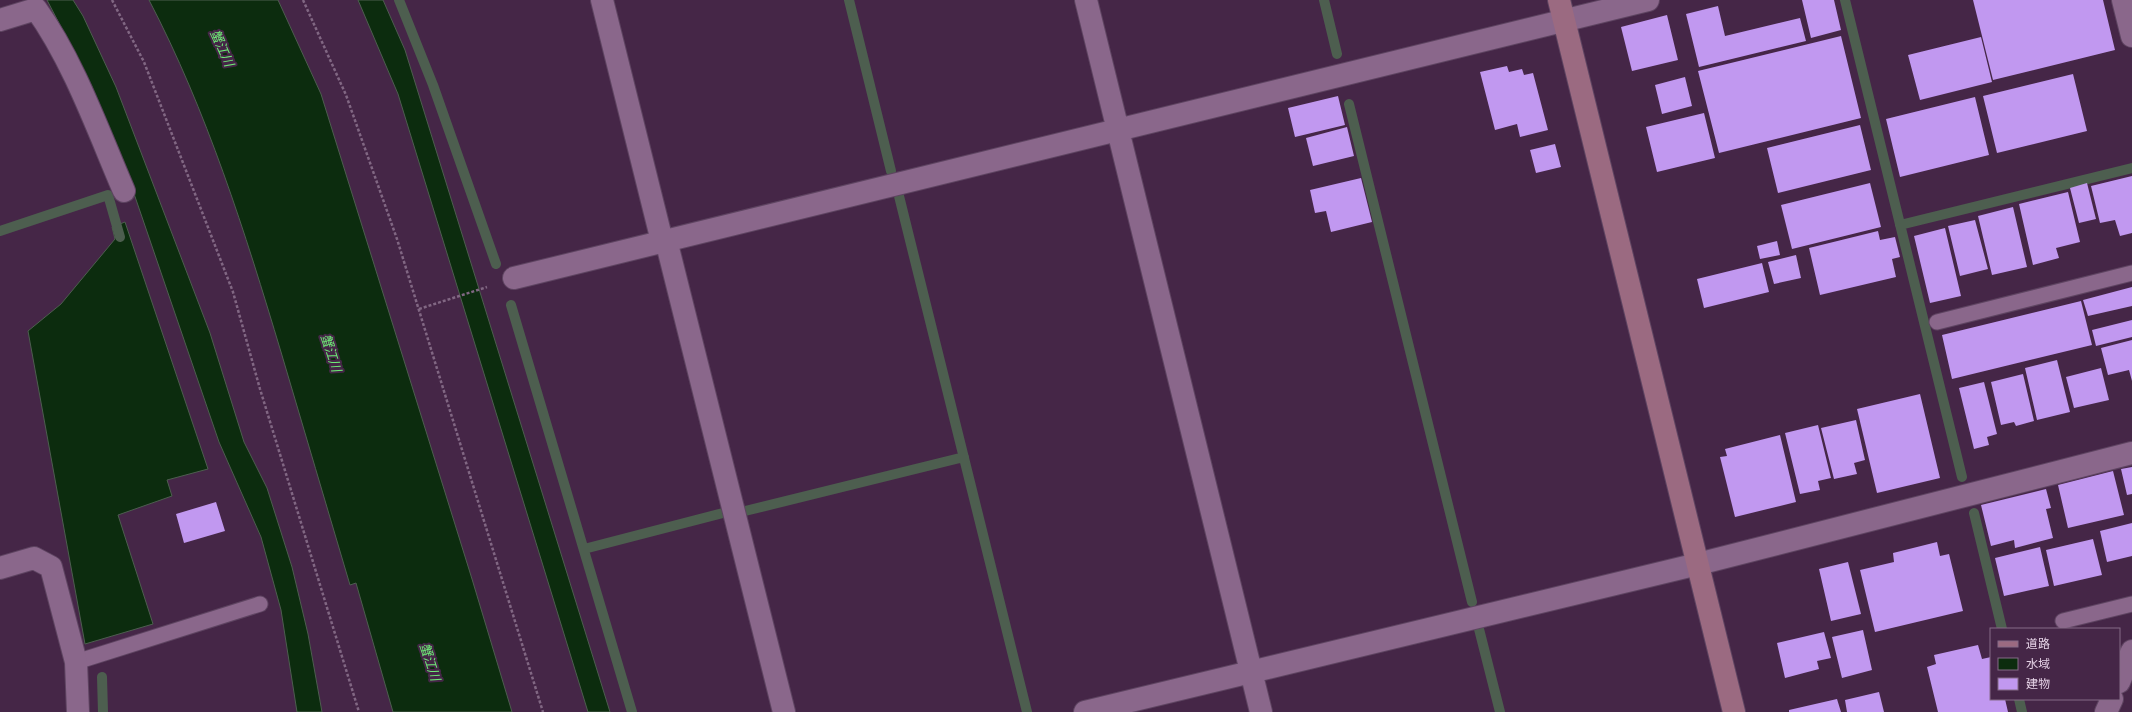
<svg xmlns="http://www.w3.org/2000/svg" width="2132" height="712" font-family="'Times New Roman','Noto Sans JP',serif">
	<rect width="100%" height="100%" fill="#452647"/>
	<path fill="#0c2c0e" stroke="#4d5e4f" d="M47 0H73L83 16 116 87 210 333 244 442 267 488 292 567 308 634 322 712H297L281 610 261 537 219 442 130 182 92 87Z
		M149 0H278L321 94 472 579 512 712H393L356 583 350 585C327 507 304 430 281 352 245 232 207 111 149 0Z
		M358 0H383L405 50 610 712H588L398 94Z
		M125 222 208 469 167 480 172 496 118 515 153 624 85 644 28 331 61 304 115 239 112 227Z"/>
	<g fill="none" stroke-linecap="round" stroke-linejoin="round">
		<path stroke="#4d5e4f" stroke-width="10" d="M399 0 433 85 496 264
			M849 0 891 171
			M1324 0 1337 54
			M1845 0 1962 477
			M1349 104 1472 602
			M899 196 1027 712
			M1900 225 2132 168
			M0 231 108 195 120 237
			M511 305 632 712
			M745 511 964 457
			M1974 513 2002 629
			M584 549 727 512
			M1479 629 1500 712
			M102 677 103 712
			M2019 699 2022 712"/>
	</g>
	<path fill="#c198f0" d="M1802 0H1834L1841 30 1811 38Z
		M1973 0H2103L2115 50 1993 80Z
		M1718 6 1725 36 1800 18 1806 41 1699 67 1686 14Z
		M1667 15 1678 60 1632 71 1621 27Z
		M1841 36 1861 118 1719 153 1698 71Z
		M1981 37 1992 82 1920 100 1908 55Z
		M1507 66 1509 72 1522 69 1524 75 1533 73 1548 130 1520 137 1517 124 1495 130 1480 72Z
		M2073 74 2087 131 1997 153 1983 96Z
		M1685 77 1692 106 1662 114 1655 85Z
		M1338 96 1345 125 1295 137 1288 108Z
		M1975 97 1989 155 1900 177 1886 119Z
		M1704 113 1715 158 1657 172 1646 127Z
		M1860 125 1871 170 1778 193 1767 148Z
		M1347 127 1354 156 1313 166 1306 138Z
		M1555 144 1561 167 1536 173 1530 150Z
		M2132 176V233L2120 236 2115 220 2100 223 2091 186Z
		M1361 178 1372 222 1331 232 1326 211 1315 213 1310 190Z
		M1870 183 1881 227 1792 249 1781 205Z
		M2087 183 2096 219 2079 223 2070 188Z
		M2068 192 2080 242 2056 248 2059 258 2033 265 2019 204Z
		M2013 207 2027 267 1992 275 1978 216Z
		M1975 220 1988 269 1960 276 1948 226Z
		M1945 228 1961 296 1930 303 1914 236Z
		M1878 231 1880 240 1895 237 1900 257 1892 259 1896 277 1820 295 1809 248Z
		M1777 241 1780 255 1760 259 1757 246Z
		M1796 255 1801 278 1774 284 1768 262Z
		M1762 263 1769 292 1704 308 1697 279Z
		M2132 287V306L2088 316 2083 300Z
		M2081 301 2092 345 1952 379 1942 335Z
		M2132 320V337L2096 346 2092 330Z
		M2132 340V381L2129 370 2108 375 2101 348Z
		M2057 360 2070 412 2037 420 2025 368Z
		M2101 368 2109 400 2074 408 2066 377Z
		M2023 374 2034 421 2016 426 2014 422 2001 425 1991 382Z
		M1984 382 1997 434 1987 437 1989 445 1974 449 1959 388Z
		M1920 394 1940 478 1877 493 1857 409Z
		M1856 420 1865 460 1854 463 1857 474 1834 479 1821 428Z
		M1818 425 1831 478 1818 481 1820 490 1800 494 1785 433Z
		M1780 435 1796 502 1735 517 1720 457 1727 456 1725 449Z
		M2132 467V494L2127 495 2121 469Z
		M2113 471 2124 515 2068 528 2058 485Z
		M2046 489 2051 508 2046 509 2053 538 2015 548 2014 540 1991 546 1981 505Z
		M216 502 225 531 184 543 176 514Z
		M2132 523V556L2107 562 2100 531Z
		M2093 539 2102 575 2054 586 2046 550Z
		M1937 542 1940 556 1949 554 1963 611 1875 632 1860 570 1894 562 1893 553Z
		M2040 547 2049 586 2004 596 1995 558Z
		M1848 562 1861 614 1831 621 1819 569Z
		M1863 630 1872 670 1842 678 1832 637Z
		M1824 632 1831 658 1817 661 1819 669 1785 678 1777 643Z
		M1978 645 1982 659 1991 657V699H2005L2008 712H1938L1927 667 1936 664 1934 655Z
		M1879 692 1884 712H1847L1845 700Z
		M1837 699 1841 712H1789V710Z"/>
	<g fill="none" stroke-linecap="round" stroke-linejoin="round">
		<defs>
			<path id="lane" d="M1937 322 2132 273
				M2063 621 2132 604
				M76 662 260 604"/>
			<path id="street" d="M602 0 662 241
				M1086 0 1261 712
				M2123 0 2132 36
				M0 20 36 9C73 60 99 133 124 191
				M666 240 784 712
				M514 278 1648 0
				M0 568 34 558 51 567 76 662 78 712
				M2119 682 2132 651
				M1085 712 1698 564 2132 453
				M2106 712 2112 699"/>
			<path id="secondary" d="M1559 0 1734 712"/>
		</defs>
		<use href="#lane" stroke="#5e4461" stroke-width="17"/>
		<use href="#street" stroke="#5e4461" stroke-width="24"/>
		<use href="#secondary" stroke="#5e4461" stroke-width="24"/>
		<path stroke="#816783" stroke-width="2.5" stroke-dasharray="3 2" stroke-linecap="butt" d="M112 0 144 62 233 292 260 389 359 712
			M303 0 346 95 397 239 543 712
			M419 309 487 287"/>
		<use href="#lane" stroke="#8a678b" stroke-width="15"/>
		<use href="#street" stroke="#8a678b" stroke-width="22"/>
		<use href="#secondary" stroke="#9b6a81" stroke-width="22"/>
	</g>
	<g text-anchor="middle" dominant-baseline="central" stroke-width="4" stroke-linejoin="round" paint-order="stroke">
		<g font-size="13" font-style="italic" fill="#6eeb76" stroke="#452647">
			<text transform="translate(222 48) rotate(66)">蟹江川</text>
			<text transform="translate(331 353) rotate(72)">蟹江川</text>
			<text transform="translate(430 662) rotate(72)">蟹江川</text>
		</g>
	</g>
	<rect x="1990" y="628" width="130" height="72" fill="#452647" stroke="#856b87"/>
	<rect x="1998" y="641" width="20" height="6" fill="#9b6a81" stroke="#856b87"/>
	<text x="2026" y="648" font-size="12" fill="#e5d2e6">道路</text>
	<rect x="1998" y="658" width="20" height="12" fill="#0c2c0e" stroke="#856b87"/>
	<text x="2026" y="668" font-size="12" fill="#e5d2e6">水域</text>
	<rect x="1998" y="678" width="20" height="12" fill="#c198f0" stroke="#856b87"/>
	<text x="2026" y="688" font-size="12" fill="#e5d2e6">建物</text>
</svg>
